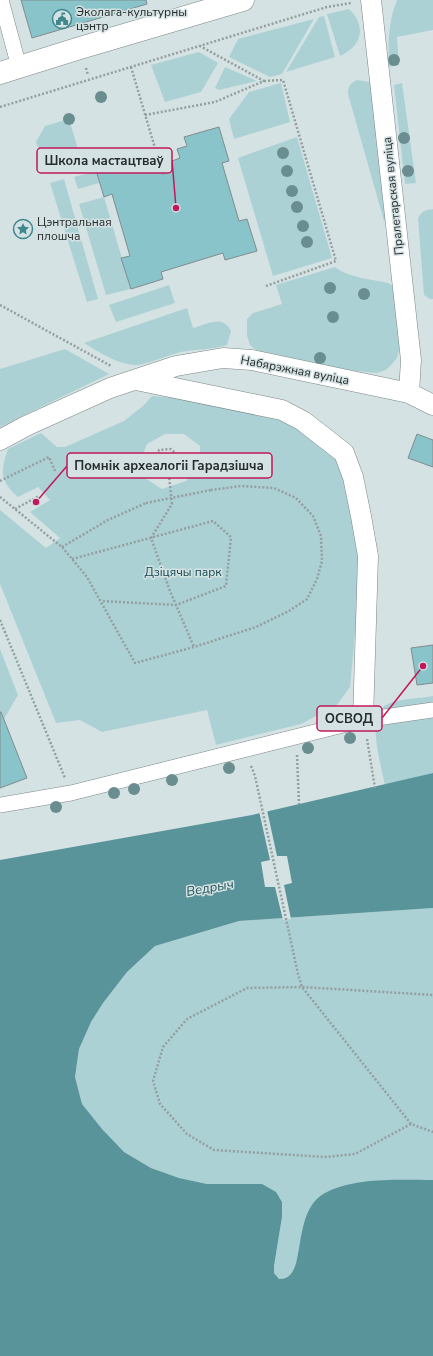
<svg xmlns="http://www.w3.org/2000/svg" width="433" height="1356" font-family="'Nunito Sans',sans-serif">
	<rect width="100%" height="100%" fill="#d5e2e3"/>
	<path fill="#acd1d5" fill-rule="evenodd" d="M397 0H433V30L397 37 399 65 389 67C388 44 388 22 397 0Z
		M349 9C367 26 362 46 340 56L327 14Z
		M324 16 335 57 286 72 319 17Z
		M314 19 282 74 270 77 229 57 238 39Z
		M199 52 218 63 201 92 165 102 151 65Z
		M225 67 257 81 219 90 215 88Z
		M357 80 369 82 374 87 387 220 384 221 348 94C348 87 350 83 357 80Z
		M281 83 290 122 234 139 229 119 249 92Z
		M402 83 416 183 405 184 394 85Z
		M69 119 82 162 48 173 36 142 45 126Z
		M297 137 332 258 273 276 238 158Z
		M96 171 99 183 78 189 74 177Z
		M64 179 98 299 87 302 50 183Z
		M104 197 131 289 106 295 79 204Z
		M433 209V299H430L424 295 418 218C422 211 425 210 433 209Z
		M335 267C349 278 371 279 388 283L394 286 400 346 397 358 391 365 386 370 377 373 325 368 312 365 300 360 256 350 250 345 247 336V319L253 313 282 304 276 285Z
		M169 285 175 303 116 322 109 305Z
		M187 308 193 328C207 324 223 314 231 331L227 345C212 350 197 349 181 352 168 355 156 361 143 364 124 369 99 352 84 343Z
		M65 349 109 374 0 427V369Z
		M152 396 185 399 270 412 302 427 340 456 362 559 350 687 337 705 301 724 216 745 207 710 102 732 80 720 56 723 0 584V510L46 548 60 538 30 512 50 500 38 487 18 497C0 481 0 472 8 449L41 433 57 447H65L124 421 143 406ZM165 434H184L200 446V463L186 481 162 489 145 478 139 465 147 444Z
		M0 649 18 695 4 719 0 721Z
		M433 696V773L385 785C381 768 372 732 377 715 378 710 385 705 390 703 401 699 421 698 433 696Z
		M433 908V1180H400L306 1217C303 1230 299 1266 291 1275 287 1278 283 1279 279 1279L274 1273V1266L282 1217 262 1184H207L179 1178 151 1168 124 1152 102 1130 82 1104 75 1077 79 1049 91 1022 103 1003 127 972 155 946 239 921Z"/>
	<path fill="#59949a" d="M433 773V908L239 921 155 946 127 972 103 1003 91 1022 79 1049 75 1077 82 1104 102 1129 124 1152 151 1168 179 1178 207 1184H262L276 1192 282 1202V1217L274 1266V1273L279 1279C283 1279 287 1278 290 1275 294 1271 296 1264 297 1259 302 1238 302 1205 325 1193 355 1177 400 1180 433 1180V1356H0V860L252 815Z"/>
	<path fill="#d5e2e3" d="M267 810 277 856H287L292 883 284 885 291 919 283 920 275 887H265L261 862 270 860 259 811Z"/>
	<path fill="#89c4cb" stroke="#818c8e" d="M21 0H146L147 4 32 38Z
		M219 127 229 161 222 163 239 221 247 219 257 251 225 260 223 253 161 272 163 279 131 289 121 258 130 256 112 194 104 197 94 164 126 154 129 164 137 162 139 170 164 164 180 158 177 149 187 146 184 137Z
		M417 434 433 440V467L408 458Z
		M433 645V683L417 685 411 648Z
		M0 712H1L27 778 0 788Z"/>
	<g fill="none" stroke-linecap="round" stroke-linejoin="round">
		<defs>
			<path id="pedestrian" d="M1 0 19 67
				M0 805 71 793 363 720 433 710"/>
			<path id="minor" d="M371 0 411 360 409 393
				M136 380 282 410 303 421 344 453 353 477 361 516 368 556 363 720
				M0 440 26 426 110 388 176 366 223 358 252 360 409 393 433 405"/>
			<path id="tertiary" d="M0 73 80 48 243 0"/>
		</defs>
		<use href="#pedestrian" stroke="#7a8687" stroke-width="16"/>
		<use href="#minor" stroke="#7a8687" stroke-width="21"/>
		<use href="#tertiary" stroke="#7a8687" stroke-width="23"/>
		<path stroke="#949e9e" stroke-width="2.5" stroke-dasharray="2 2" stroke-linecap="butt" d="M131 67 163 175
			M86 68 88 75
			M264 81 283 80 336 261 266 286
			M0 107 327 7 351 3
			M145 115 215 102 264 81 200 46
			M0 305 111 366
			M169 476 185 462 171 449 159 450 155 465 169 476 172 504 151 538 170 591 194 647
			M0 481 49 457 55 471
			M0 497 62 547 87 577 135 663 194 647 256 627 289 611 307 599 317 579 322 561 321 536 313 516 296 498 274 488 241 486 211 490
			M15 509 39 496
			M62 547 108 520 146 503
			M72 559 213 521 231 537 226 586 176 605 101 601
			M0 620 65 778
			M367 739 375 788
			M297 755 299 804
			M251 766 255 776 298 974 302 987 411 1124 433 1132
			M411 1124 355 1154 325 1157 214 1150 187 1134 160 1104 153 1081 163 1047 187 1019 247 988 302 987 433 995"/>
		<use href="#pedestrian" stroke="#fff" stroke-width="15"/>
		<use href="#minor" stroke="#fff" stroke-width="20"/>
		<use href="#tertiary" stroke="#fff" stroke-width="22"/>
		<path stroke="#949e9e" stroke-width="2.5" stroke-dasharray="2 2" stroke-linecap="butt" d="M146 503 211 490"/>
	</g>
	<g fill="#6a8d90">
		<circle cx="394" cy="60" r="6"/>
		<circle cx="101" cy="97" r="6"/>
		<circle cx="69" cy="119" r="6"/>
		<circle cx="404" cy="138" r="6"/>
		<circle cx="283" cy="153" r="6"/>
		<circle cx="287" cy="171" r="6"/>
		<circle cx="408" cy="171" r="6"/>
		<circle cx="292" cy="191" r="6"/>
		<circle cx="297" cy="207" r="6"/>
		<circle cx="303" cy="226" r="6"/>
		<circle cx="307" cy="242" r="6"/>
		<circle cx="330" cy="288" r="6"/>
		<circle cx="364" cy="294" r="6"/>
		<circle cx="333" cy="317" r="6"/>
		<circle cx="320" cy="358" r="6"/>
		<circle cx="350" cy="738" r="6"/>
		<circle cx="308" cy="748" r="6"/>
		<circle cx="229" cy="768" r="6"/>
		<circle cx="172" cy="780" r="6"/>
		<circle cx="134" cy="789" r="6"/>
		<circle cx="114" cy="793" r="6"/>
		<circle cx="56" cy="807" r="6"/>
	</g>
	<defs>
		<symbol id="civic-ring" viewBox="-11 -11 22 22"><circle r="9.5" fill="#d5e2e3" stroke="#40878e" stroke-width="1.5"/><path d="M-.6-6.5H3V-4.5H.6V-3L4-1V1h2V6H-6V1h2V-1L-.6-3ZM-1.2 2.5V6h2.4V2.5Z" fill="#40878e"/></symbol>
		<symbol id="sight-ring" viewBox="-11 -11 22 22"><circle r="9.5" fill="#d5e2e3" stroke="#40878e" stroke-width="1.5"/><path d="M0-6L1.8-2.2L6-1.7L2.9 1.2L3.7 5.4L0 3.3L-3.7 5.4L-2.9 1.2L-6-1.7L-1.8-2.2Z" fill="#40878e"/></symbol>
	</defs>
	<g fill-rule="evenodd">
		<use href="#civic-ring" x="51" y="8" width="22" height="22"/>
		<use href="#sight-ring" x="12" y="218" width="22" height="22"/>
	</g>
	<g text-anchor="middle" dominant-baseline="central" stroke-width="3" stroke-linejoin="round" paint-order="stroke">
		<g font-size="12" fill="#262b2b" stroke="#d5e2e3" text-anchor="start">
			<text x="76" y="12">Эколага-культурны<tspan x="76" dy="14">цэнтр</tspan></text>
			<text x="37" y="222">Цэнтральная<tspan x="37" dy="14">плошча</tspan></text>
		</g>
		<g font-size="12" fill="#262b2b" stroke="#d5e2e3">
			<text transform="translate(393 196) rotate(-96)">Пралетарская вуліца</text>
			<text transform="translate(295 370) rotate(11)">Набярэжная вуліца</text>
		</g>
		<g font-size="12" fill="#12474d" stroke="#d5e2e3">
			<text x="183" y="572">Дзіцячы парк</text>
		</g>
		<g font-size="13" font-style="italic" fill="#21545a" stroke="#d5e2e3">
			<text transform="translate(210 888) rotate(-10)">Ведрыч</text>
		</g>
	</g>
	<path fill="none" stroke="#c2185b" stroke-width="1.5" d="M176 208L172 160M36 502L67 466M423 666L382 718"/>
	<g fill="#c2185b" stroke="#d5e2e3" stroke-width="1.5">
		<circle cx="176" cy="208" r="4"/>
		<circle cx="36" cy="502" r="4"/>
		<circle cx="423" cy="666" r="4"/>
	</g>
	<g fill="#d5e2e3" stroke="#c2185b" stroke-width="1.5">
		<rect x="37" y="148" width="135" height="25" rx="4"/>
		<rect x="67" y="453" width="205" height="25" rx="4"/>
		<rect x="317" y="706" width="65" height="25" rx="4"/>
	</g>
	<g font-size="13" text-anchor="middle" font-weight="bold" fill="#262b2b">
		<text x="104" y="165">Школа мастацтваў</text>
		<text x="169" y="470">Помнік археалогіі Гарадзішча</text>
		<text x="349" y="723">ОСВОД</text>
	</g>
</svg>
